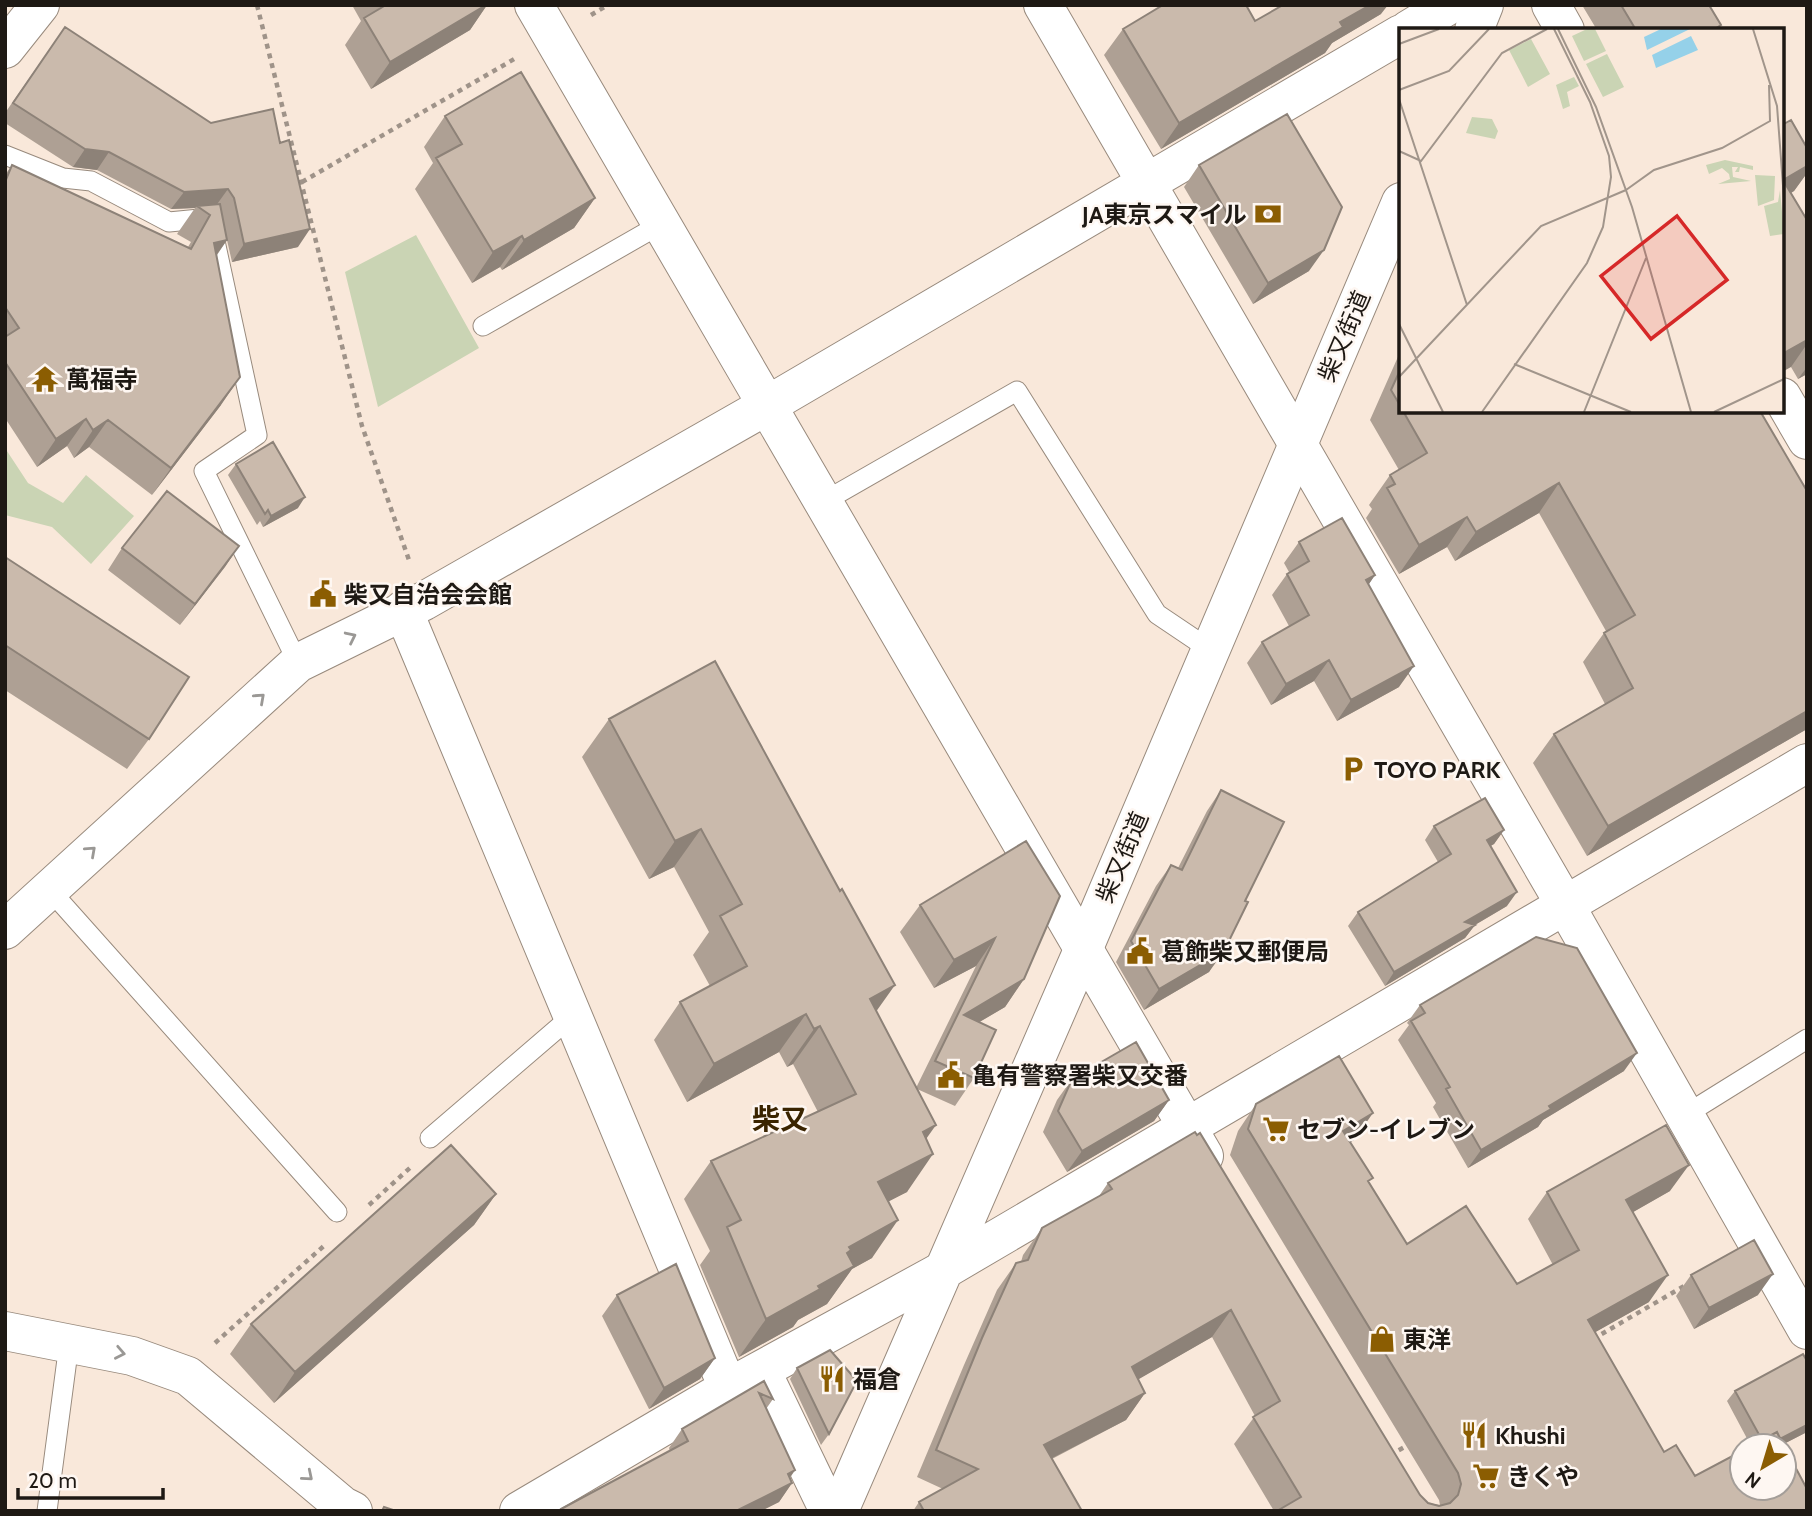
<svg xmlns="http://www.w3.org/2000/svg" width="1812" height="1516" font-family="Cabin,'Noto Sans JP',sans-serif">
	<rect width="100%" height="100%" fill="#f9e8da"/>
	<path fill="#cad4b4" d="M416 235 479 348 378 407 345 272Z
		M5 448 28 483 63 503 86 475 134 516 91 564 52 527 5 515Z"/>
	<g fill="none" stroke-linecap="round" stroke-linejoin="round">
		<defs>
			<path id="lane" d="M5 155 63 178 91 181 169 222 210 218 257 435 204 471 298 663
				M483 326 661 224
				M823 502 1017 391 1157 614 1209 649
				M49 889 337 1212
				M1685 1115 1807 1039
				M430 1138 572 1016
				M47 1511 69 1344"/>
			<path id="street" d="M534 5 1204 1156
				M1043 5 1564 903 1807 1330
				M1551 5 1565 30
				M1408 30 1449 5
				M5 49 40 5
				M1782 397 1807 440
				M403 610 728 1388
				M5 930 298 663 424 601 766 406 1401 34
				M5 1331 132 1356 188 1376 343 1506 353 1511
				M761 1370 829 1511
				M519 1511 728 1388 942 1271"/>
			<path id="secondary" d="M1474 30 1484 5
				M942 1271 1807 763
				M839 1511 1083 950 1401 202"/>
		</defs>
		<use href="#lane" stroke="#988a7d" stroke-width="21"/>
		<use href="#street" stroke="#988a7d" stroke-width="40"/>
		<use href="#secondary" stroke="#988a7d" stroke-width="40"/>
		<path stroke="#9f9389" stroke-width="4.5" stroke-dasharray="5 5" stroke-linecap="butt" d="M257 5 362 426 409 560
			M591 15 608 5
			M302 182 516 58
			M369 1205 412 1166
			M1593 1339 1686 1285
			M215 1343 326 1244
			M1390 1455 1410 1444"/>
		<use href="#lane" stroke="#fff" stroke-width="19"/>
		<use href="#street" stroke="#fff" stroke-width="38"/>
		<use href="#secondary" stroke="#fff" stroke-width="38"/>
	</g>
	<path fill="#aea094" d="M352 5H487L470 30 371 89 345 45 361 21Z
		M1582 5H1709L1721 25 1717 30H1597Z
		M1381 14 1332 43 1325 53 1161 149 1104 55 1123 29Z
		M65 27 298 247 232 262 227 240 217 255 221 405 152 495 89 447 74 458 67 446 37 467 5 418V175L12 165 188 247 191 242 177 234 195 208 171 209 97 170 73 167 5 123V113Z
		M445 116 595 198 574 228 502 270 500 267 472 283 415 189 433 163 424 147Z
		M1782 125 1807 148V173L1794 191 1791 193 1807 220V374L1798 379 1791 367Z
		M1199 165 1309 271 1253 304 1184 187Z
		M1401 350V411H1760L1807 491V729L1587 856 1533 763 1554 734 1605 704 1583 662 1604 633 1606 631 1539 513 1455 561 1447 547 1399 574 1366 518 1372 509 1369 505 1390 475 1399 470 1370 420Z
		M236 464 298 508 263 527 260 521 257 525 228 475Z
		M1299 542 1375 575 1368 585 1399 687 1337 721 1314 681 1271 705 1247 663 1262 642 1289 626 1272 595 1287 574 1289 572 1284 563Z
		M239 546 180 625 108 570 122 548Z
		M5 557 149 739 127 769 5 690Z
		M609 719 876 1012 916 1088 976 966 934 988 900 932 920 905 1026 841 1024 979 1005 1007 979 1022 974 1078 955 1106 917 1089 926 1139 907 1192 888 1201 872 1258 852 1269 827 1304 798 1320 793 1327 739 1357 700 1265 710 1251 684 1199 711 1161 818 1112 793 1064 787 1067 779 1052 687 1102 654 1040 680 1002 710 986 693 955 709 932 674 867 649 879 582 757Z
		M1221 790 1245 901 1209 972 1144 1010 1116 962 1156 886 1171 865 1178 868 1207 811Z
		M1434 826 1504 830 1494 844 1490 846 1507 906 1475 925 1465 938 1385 986 1348 926 1358 912 1438 862 1425 840Z
		M1420 1005 1624 1071 1543 1120 1538 1127 1468 1168 1433 1107 1436 1103 1398 1040 1409 1025 1407 1023Z
		M1072 1079 1169 1100 1154 1121 1067 1172 1043 1132 1057 1100Z
		M1256 1104 1354 1140 1350 1142 1369 1183 1407 1244 1517 1284 1553 1265 1528 1219 1547 1192 1670 1191 1633 1212 1649 1302 1595 1332 1664 1452 1695 1476 1807 1511H1274L1234 1444 1255 1416 1212 1337 1138 1379 1145 1393 1126 1420 1052 1459 1082 1511H913L919 1502 943 1489 917 1477 964 1365 997 1290 1016 1263 1021 1262 1023 1255 1042 1228 1099 1196 1108 1183 1428 1503 1440 1505 1439 1500 1230 1155 1238 1131Z
		M496 1194 474 1225 274 1403 230 1354 251 1324Z
		M1691 1275 1758 1295 1694 1329 1676 1296Z
		M617 1295 715 1358 700 1379 649 1409 602 1316Z
		M1807 1361V1432L1783 1444 1751 1446 1727 1401 1735 1391Z
		M797 1368 829 1434 821 1445 790 1379Z
		M764 1381 773 1399 766 1409 795 1470 790 1478 792 1483 779 1502 761 1511H560L670 1451 669 1448 682 1429Z"/>
	<path fill="#8d8278" d="M486 5H487L470 30 371 89 390 62Z
		M1370 5H1388L1381 14 1332 43 1325 53 1161 149 1179 123 1340 22Z
		M85 149 109 152 97 170 73 167Z
		M1807 166V173L1794 191 1782 198 1783 180Z
		M228 189 215 207 197 206 195 208 171 209 184 192Z
		M595 198 574 228 502 270 524 240Z
		M310 229 298 247 232 262 244 244Z
		M522 236 500 267 472 283 493 252Z
		M227 240 208 267 214 243Z
		M1324 250 1309 271 1253 304 1268 283Z
		M1807 340V344L1791 367 1782 372V354Z
		M1807 367V374L1798 379Z
		M240 377 221 405 152 495 171 468Z
		M86 419 67 446 37 467 56 439Z
		M108 420 89 447 74 458 93 430Z
		M1559 483 1539 513 1455 561 1476 532Z
		M305 497 298 508 263 527 271 516Z
		M1467 517 1447 547 1399 574 1419 545Z
		M239 546 225 567 180 625 195 604Z
		M1375 575 1361 596 1366 580Z
		M1329 660 1314 681 1271 705 1286 684Z
		M1414 666 1399 687 1337 721 1351 700Z
		M1807 711V729L1587 856 1608 826Z
		M701 829 674 867 649 879 675 841Z
		M1504 830 1494 844 1477 854 1487 840Z
		M1517 892 1507 906 1456 936 1465 922Z
		M1475 925 1465 938 1385 986 1394 972Z
		M995 938 976 966 934 988 954 960Z
		M1224 951 1209 972 1144 1010 1159 989Z
		M1024 979 1005 1007 944 1043 964 1015Z
		M895 985 868 1023 870 999Z
		M806 1014 779 1052 687 1102 714 1064Z
		M820 1026 793 1064 787 1067 814 1029Z
		M1637 1053 1624 1071 1543 1120 1538 1127 1468 1168 1481 1150 1549 1106Z
		M1169 1100 1154 1121 1067 1172 1082 1151Z
		M1373 1113 1354 1140 1324 1158 1343 1131Z
		M936 1125 909 1163 923 1132Z
		M933 1154 907 1192 851 1221 878 1182Z
		M1689 1165 1670 1191 1607 1227 1626 1200Z
		M496 1194 474 1225 274 1403 295 1372Z
		M898 1220 872 1258 852 1269 827 1304 798 1320 793 1327 739 1357 766 1319 849 1247Z
		M1773 1274 1758 1295 1694 1329 1709 1308Z
		M1668 1275 1649 1302 1569 1347 1588 1320Z
		M1231 1310 1212 1337 1113 1394 1132 1367Z
		M715 1358 700 1379 649 1409 664 1388Z
		M1145 1393 1126 1420 1025 1472 1044 1445Z
		M1807 1425V1432L1780 1446H1767Z
		M795 1470 782 1488 792 1483 779 1502 761 1511H736L788 1474Z"/>
	<path fill="#cabaac" stroke="#8d8278" stroke-width="2" d="M386 5H486L390 62 364 18Z
		M1163 5H1246L1255 21 1283 5H1370L1340 22 1343 27 1179 123 1123 29Z
		M1621 5H1709L1721 25 1713 30H1636Z
		M65 27 211 123 273 109 280 143 289 140 310 229 244 244 234 198 228 189 184 192 109 152 85 149 13 103Z
		M521 72 595 198 524 240 522 236 493 252 436 158 462 144 445 116Z
		M1287 114 1342 207 1324 250 1268 283 1199 165Z
		M1791 120 1807 148V166L1783 180 1807 220V340L1782 354V125Z
		M12 165 191 249 210 215 197 206 220 204 227 240 214 243 240 377 171 468 108 420 93 430 86 419 56 439 5 362V337L19 328 5 307V182Z
		M1401 368V407L1391 390Z
		M1403 411H1760L1807 491V711L1608 826 1554 734 1633 688 1604 633 1635 615 1559 483 1476 532 1467 517 1419 545 1387 488 1395 484 1390 475 1427 453Z
		M273 442 305 497 271 516 268 510 265 514 236 464Z
		M167 491 239 546 195 604 122 548Z
		M1342 518 1375 575 1366 580 1414 666 1351 700 1329 660 1286 684 1262 642 1309 615 1287 574 1309 561 1299 542Z
		M5 557 189 677 149 739 5 645Z
		M715 661 840 891 842 889 895 985 870 999 936 1125 923 1132 933 1154 878 1182 898 1220 849 1247 851 1250 847 1253 854 1266 818 1286 820 1289 766 1319 727 1227 741 1220 711 1161 856 1094 820 1026 814 1029 806 1014 714 1064 680 1002 747 966 720 916 742 904 701 829 675 841 609 719Z
		M1221 790 1284 822 1245 901 1248 902 1224 951 1159 989 1131 941 1171 865 1182 870Z
		M1485 798 1504 830 1487 840 1517 892 1465 922 1475 925 1394 972 1358 912 1451 854 1434 826Z
		M1026 841 1060 896 1024 979 964 1015 996 1030 974 1078 935 1061 995 938 954 960 920 905Z
		M1536 937 1577 948 1637 1053 1549 1106 1551 1109 1481 1150 1446 1089 1450 1087 1411 1021 1425 1013 1420 1005Z
		M1136 1042 1169 1100 1082 1151 1058 1111 1072 1079Z
		M1339 1056 1373 1113 1343 1131 1373 1178 1368 1181 1407 1244 1466 1206 1517 1284 1579 1250 1547 1192 1666 1125 1689 1165 1626 1200 1668 1275 1588 1320 1664 1452 1676 1445 1695 1476 1742 1451V1488H1784V1446L1807 1489V1511H1277L1301 1497 1253 1417 1280 1401 1231 1310 1132 1367 1145 1393 1044 1445 1082 1511H924L919 1502 978 1469 936 1450 982 1338 1016 1263 1028 1260 1042 1228 1112 1189 1108 1183 1195 1132 1197 1135 1200 1133 1420 1495 1428 1503 1439 1506 1450 1503 1458 1495 1461 1484 1458 1473 1248 1129 1256 1104Z
		M451 1145 496 1194 295 1372 251 1324Z
		M1754 1240 1773 1274 1709 1308 1691 1275Z
		M676 1264 715 1358 664 1388 617 1295Z
		M830 1350 857 1381 829 1434 797 1368Z
		M1803 1354 1807 1361V1425L1780 1439 1777 1432 1762 1440 1735 1391Z
		M764 1381 773 1399 759 1393 795 1470 788 1474 792 1483 736 1511H562L561 1509 688 1441 682 1429Z
		M1777 1432 1784 1446H1751Z
		M384 1507 396 1511H382Z"/>
	<defs><path id="oneway-chevron" d="M-2-3.5L2.5 0L-2 3.5" fill="none" stroke-width="1.6" stroke-linecap="round" stroke-linejoin="round" transform="scale(1.75)"/></defs>
	<g stroke="#9a9895">
		<use href="#oneway-chevron" transform="translate(351 637) rotate(-26)"/>
		<use href="#oneway-chevron" transform="translate(260 698) rotate(-42)"/>
		<use href="#oneway-chevron" transform="translate(91 851) rotate(-42)"/>
		<use href="#oneway-chevron" transform="translate(120 1353) rotate(11)"/>
		<use href="#oneway-chevron" transform="translate(308 1476) rotate(40)"/>
	</g>
	<defs>
		<symbol id="bank-bare" viewBox="-9 -9 18 18"><path d="M-6-4H6V4H-6ZM0-2.3a2.3 2.3 0 1 0 0 4.6a2.3 2.3 0 1 0 0-4.6Z" fill="#8b5d02" stroke="#fef7f2" stroke-width="2.5" paint-order="stroke"/></symbol>
		<symbol id="temple-bare" viewBox="-9 -9 18 18"><path d="M0-6L5-2H3V0L6.5 2.5H4V6H1.5V3h-3V6H-4V2.5H-6.5L-3 0V-2H-5Z" fill="#8b5d02" stroke="#fef7f2" stroke-width="2.5" paint-order="stroke"/></symbol>
		<symbol id="civic-bare" viewBox="-9 -9 18 18"><path d="M-.6-6.5H3V-4.5H.6V-3L4-1V1h2V6H-6V1h2V-1L-.6-3ZM-1.2 2.5V6h2.4V2.5Z" fill="#8b5d02" stroke="#fef7f2" stroke-width="2.5" paint-order="stroke"/></symbol>
		<symbol id="parking-bare" viewBox="-9 -9 18 18"><path d="M-3.5-5.5H1a3.5 3.5 0 0 1 0 7H-1V5.5H-3.5ZM-1-3.4V-.6H.8a1.4 1.4 0 0 0 0-2.8Z" fill="#8b5d02" stroke="#fef7f2" stroke-width="2.5" paint-order="stroke"/></symbol>
		<symbol id="supermarket-bare" viewBox="-9 -9 18 18"><path d="M-6-5.5h2.5l.6 2H6L4.5 2H-2.5L-4.4-4H-6ZM-1.5 3.2a1.3 1.3 0 1 0 .1 0ZM3 3.2a1.3 1.3 0 1 0 .1 0Z" fill="#8b5d02" stroke="#fef7f2" stroke-width="2.5" paint-order="stroke"/></symbol>
		<symbol id="shop-bare" viewBox="-9 -9 18 18"><path d="M-5-2.5h2.3a2.7 3.5 0 0 1 5.4 0H5L5.5 6h-11ZM-1.5-2.5h3a1.5 2.3 0 0 0-3 0Z" fill="#8b5d02" stroke="#fef7f2" stroke-width="2.5" paint-order="stroke"/></symbol>
		<symbol id="restaurant-bare" viewBox="-9 -9 18 18"><path d="M-5-6h1v4h1v-4h1v4h1v-4h1v5L-1.5 .5V6h-2V.5L-5-1ZM5-6V6H3V1.5H1.5Q1.5-4 5-6Z" fill="#8b5d02" stroke="#fef7f2" stroke-width="2.5" paint-order="stroke"/></symbol>
	</defs>
	<g fill-rule="evenodd">
		<use href="#bank-bare" x="1249" y="195" width="38" height="38"/>
		<use href="#temple-bare" x="26" y="360" width="38" height="38"/>
		<use href="#civic-bare" x="304" y="575" width="38" height="38"/>
		<use href="#parking-bare" x="1334" y="750" width="38" height="38"/>
		<use href="#civic-bare" x="1121" y="932" width="38" height="38"/>
		<use href="#civic-bare" x="932" y="1056" width="38" height="38"/>
		<use href="#supermarket-bare" x="1257" y="1110" width="38" height="38"/>
		<use href="#shop-bare" x="1363" y="1320" width="38" height="38"/>
		<use href="#restaurant-bare" x="813" y="1360" width="38" height="38"/>
		<use href="#restaurant-bare" x="1455" y="1416" width="38" height="38"/>
		<use href="#supermarket-bare" x="1467" y="1457" width="38" height="38"/>
	</g>
	<g text-anchor="middle" dominant-baseline="central" stroke-width="5" stroke-linejoin="round" paint-order="stroke">
		<g font-size="24" font-weight="bold" fill="#1e1914" stroke="#fef7f2" text-anchor="start">
			<text x="1247" y="214" text-anchor="end">JA東京スマイル</text>
			<text x="66" y="379">萬福寺</text>
			<text x="344" y="594">柴又自治会会館</text>
			<text x="1374" y="769">TOYO PARK</text>
			<text x="1161" y="951">葛飾柴又郵便局</text>
			<text x="972" y="1075">亀有警察署柴又交番</text>
			<text x="1297" y="1129">セブン-イレブン</text>
			<text x="1403" y="1339">東洋</text>
			<text x="853" y="1379">福倉</text>
			<text x="1495" y="1435">Khushi</text>
			<text x="1507" y="1476">きくや</text>
		</g>
		<g font-size="24" fill="#1e1914" stroke="#fef7f2">
			<text transform="translate(1344 336) rotate(-67)">柴又街道</text>
			<text transform="translate(1122 857) rotate(-67)">柴又街道</text>
		</g>
		<g font-size="28" font-weight="bold" fill="#3a2400" stroke="#fef7f2">
			<text x="780" y="1119">柴又</text>
		</g>
	</g>
	<g transform="translate(1399 28)">
		<rect width="385" height="385" fill="#f9e8da"/>
		<path d="M188 1H196L207 23 185 33 173 8ZM132 11 151 46 129 59 110 22ZM208 26 225 59 204 69 187 36ZM175 49 180 58 168 64 171 78 164 81 157 57ZM73 89 93 91 99 103 96 111 67 105ZM326 132 354 138V142L341 139 340 144H336L339 139H333L334 149 352 153 319 156 331 151 330 146 323 140 310 146 307 137ZM356 147 376 148 375 172 359 178ZM381 162 385 206 371 208 365 178 379 174Z" fill="#cad4b4"/>
		<path d="M262 1H291L248 22 245 9ZM292 8 299 22 257 40 253 27Z" fill="#95d1e9"/>
		<path fill="none" stroke="#a1958b" stroke-width="2" d="M159 1 197 79 233 179 292 384M354 1 378 78 385 171M0 16 40 1M0 62 50 43 90 1M0 71 68 277M0 123 22 133 103 25 148 1M227 162 255 142 323 120 371 93 370 57M0 296 44 384M115 336 232 384M0 349 142 198 227 162M83 384 188 235 204 199 212 149 210 128 191 74 155 1M185 384 247 230M315 384 385 351"/>
		<path fill="#d62828" fill-opacity="0.15" stroke="#d62828" stroke-width="3.5" d="M278 188 328 252 252 311 202 248Z"/>
		<rect width="385" height="385" fill="none" stroke="#1e1914" stroke-width="3.5"/>
	</g>
	<rect width="1812" height="1516" fill="none" stroke="#1e1914" stroke-width="14"/>
	<g transform="translate(1763 1467) rotate(218)"><circle r="33" fill="#fef7f2" stroke="#a49e99" stroke-width="2"/>
	<path d="M0-5L12 26L0 18L-12 26Z" fill="#8b5d02"/>
	<text y="-10" font-size="19" font-weight="bold" text-anchor="middle" fill="#1e1914">N</text>
	</g>
	<path d="M18 1488v10h145v-10" fill="none" stroke="#1e1914" stroke-width="3.5"/>
	<text x="28" y="1488" font-size="21" fill="#1e1914" stroke="#fef7f2" stroke-width="5" paint-order="stroke">20 m</text>
</svg>
